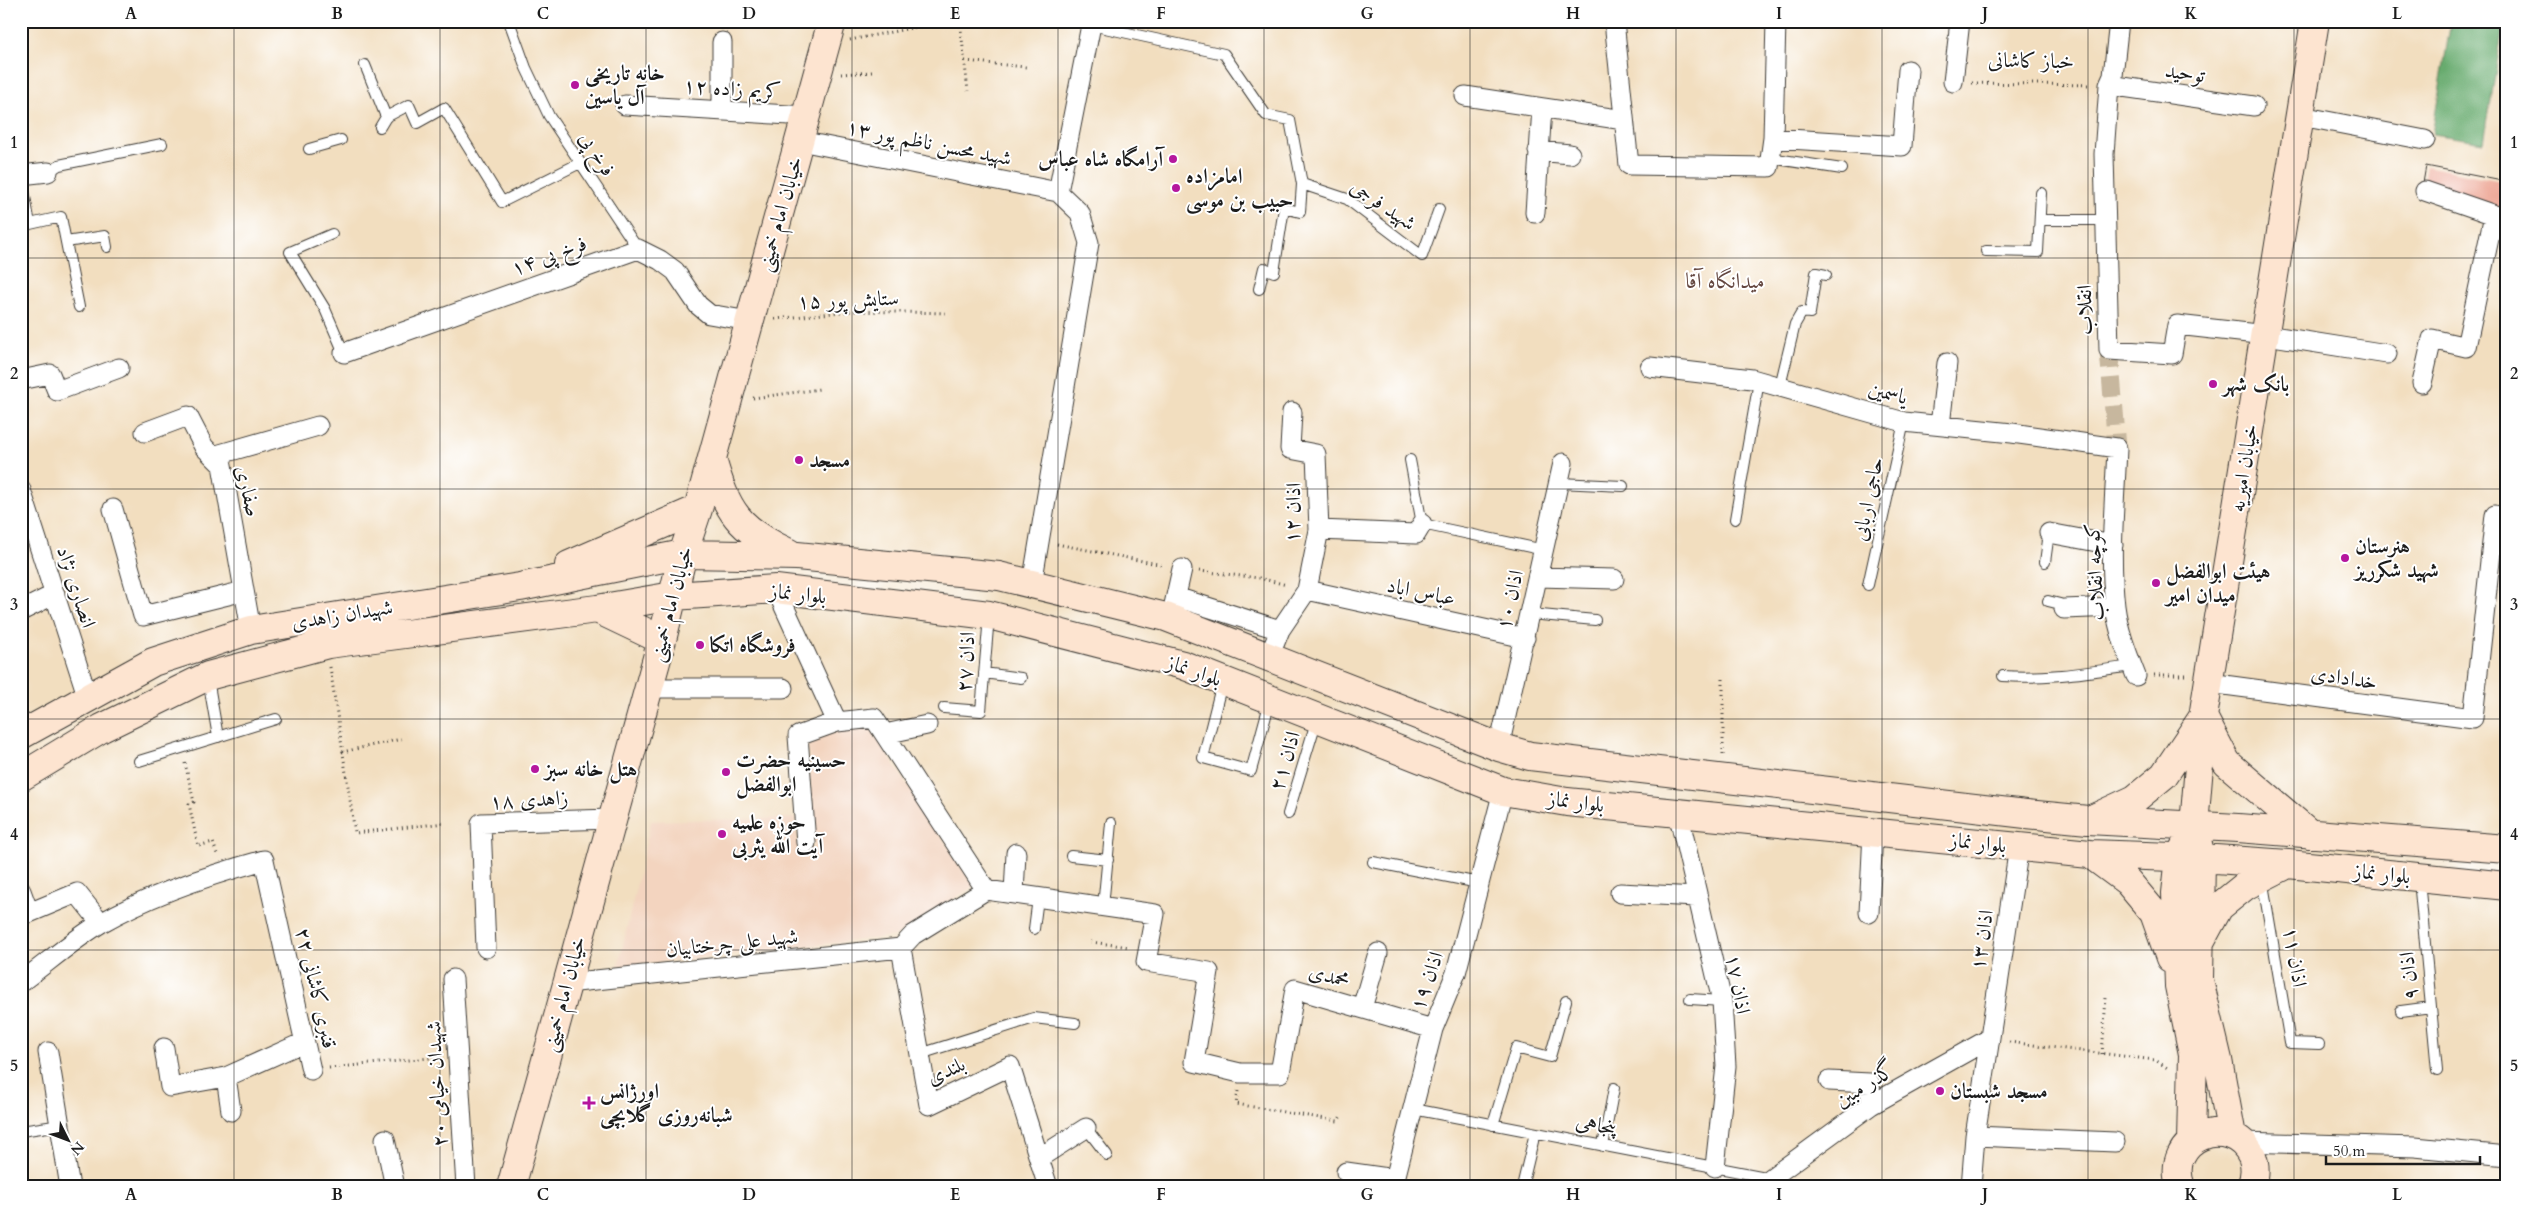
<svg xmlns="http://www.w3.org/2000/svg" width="2528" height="1208" font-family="Cardo,Amiri,serif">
	<rect width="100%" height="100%" fill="#fff"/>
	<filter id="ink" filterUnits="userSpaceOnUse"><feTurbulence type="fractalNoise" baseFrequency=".02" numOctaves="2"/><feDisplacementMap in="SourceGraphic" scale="10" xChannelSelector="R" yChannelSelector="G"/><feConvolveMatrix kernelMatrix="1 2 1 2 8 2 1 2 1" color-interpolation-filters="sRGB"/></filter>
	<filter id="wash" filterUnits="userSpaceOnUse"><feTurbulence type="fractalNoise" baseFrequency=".0096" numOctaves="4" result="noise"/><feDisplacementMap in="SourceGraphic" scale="20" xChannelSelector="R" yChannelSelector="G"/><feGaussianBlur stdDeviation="1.12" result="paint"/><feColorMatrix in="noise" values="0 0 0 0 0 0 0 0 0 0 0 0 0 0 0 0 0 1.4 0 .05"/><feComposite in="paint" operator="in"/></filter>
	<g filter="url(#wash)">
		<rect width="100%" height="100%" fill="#f2debf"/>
		<path fill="#f3d4bf" d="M870 728 974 886 896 936 618 967 651 821 795 818 799 850 814 848 808 743 839 730Z"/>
		<path fill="#68ab6e" stroke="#426445" d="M2451 21H2504L2484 142 2432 134Z"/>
		<g id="blocks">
			<path fill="#ea9884" d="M2426 166 2507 182V213L2423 183Z"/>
		</g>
	</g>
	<g filter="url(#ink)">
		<use href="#blocks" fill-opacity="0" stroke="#3c3934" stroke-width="1"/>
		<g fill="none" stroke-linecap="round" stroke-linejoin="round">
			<path stroke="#c7b79e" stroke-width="19" stroke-dasharray="19 9" stroke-linecap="butt" d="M2109 350 2117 448"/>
			<defs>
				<path id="service" d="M509 21 526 68 549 116 638 249
					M1091 25 1224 54 1266 115 1290 120 1302 184 1347 199 1422 256 1439 209
					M365 65 386 117 409 105 417 123 444 108 502 202 580 163
					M380 127 386 117
					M309 149 341 140
					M1770 158 1842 169
					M48 172 59 165 162 144
					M21 175 30 224 61 217 79 307
					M2040 220H2106
					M332 234 290 252 325 309 344 353
					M66 242 105 236 107 247
					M1986 251 2038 252 2041 193
					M1259 289 1264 268 1274 272 1284 208 1300 212 1302 184
					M1780 386 1795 324 1802 312 1810 313 1816 273 1826 275
					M1410 460 1422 524 1544 550
					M1559 483 1623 486
					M1735 519 1759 381
					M2045 562 2049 533
					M1868 585 1904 422
					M2048 601 2060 604 2064 609
					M1530 614 1595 620
					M984 673 1021 678
					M2003 676C2047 679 2089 672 2132 666
					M208 679 218 737
					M1222 683 1203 758 1251 771 1270 701
					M944 708 981 711 989 616
					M139 761 276 719
					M1288 814 1317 719
					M1071 856 1108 860
					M1373 862 1479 883
					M2262 878 2290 1043 2319 1044
					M2419 880 2437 1070
					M1103 907 1111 823
					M1034 929 1038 898
					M1690 999 1722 1001
					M2401 1011 2431 1007
					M920 1054 1034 1018 1075 1023
					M1413 1109 1771 1178
					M1493 1125 1516 1048 1550 1057 1566 1001
					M1086 1128 1107 1155
					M21 1131 61 1125
					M1603 1146 1614 1088
					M1522 1187 1535 1133"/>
				<path id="minor" d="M1614 21 1629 165 1769 167 1773 138 1776 21
					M2119 21 2113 76 2109 85 2104 154 2109 350 2172 354 2177 325 2266 335 2387 354
					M1953 82 1960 21
					M2109 85 2254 106
					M1465 96 1624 120
					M625 105 806 116
					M722 111V42
					M2301 116 2425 140
					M1773 138 1902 146 1908 70
					M800 141 1058 192 1091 25 1090 21
					M1538 151 1570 154
					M21 175 48 172
					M2425 191 2506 219
					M1535 213 1542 108
					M344 353 638 249 660 260 675 271 698 305 709 314 749 321
					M1650 367 1752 379 1904 422 2012 433 2117 448C2115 500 2109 553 2115 606 2118 630 2127 653 2136 676
					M21 380 50 374 57 391 119 368
					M2422 383 2432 339 2466 347 2494 215
					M1940 426 1947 363
					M145 432 188 416 204 447 222 465 251 630
					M213 456 318 426
					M21 490 88 698
					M113 509 143 616 244 591
					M1319 530 1416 534 1422 524
					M2049 533 2113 545
					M1538 577 1614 579
					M1032 584 1089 243 1080 213 1058 192
					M776 589 837 722
					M1307 590 1525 638
					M1176 597 1280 630
					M1173 609 1182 569
					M2064 609 2115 607
					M21 611 55 594
					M1269 657 1280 630 1307 590 1319 530 1316 454 1290 449 1292 412
					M2209 683 2473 718 2495 515
					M648 688H783
					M885 734 927 725
					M1499 747 1563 463
					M1678 812 1722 1001 1726 1066 1715 1167
					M806 843 798 736 837 722 874 718 986 890 913 935 901 948
					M986 890 1155 914 1146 962 1209 972 1194 1062 1240 1073H1280L1295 989 1433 1029
					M21 891 29 913 77 893 101 923
					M1620 893 1696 897
					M1014 894 1016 853
					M1869 913 1873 832
					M486 948 481 823 612 819
					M901 948 929 1105 1010 1066 1048 1187
					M453 979 466 1187
					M21 982C47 963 73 940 101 923 151 894 209 875 264 860L311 1070
					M567 983 901 948
					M1362 1008 1378 953
					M164 1048 170 1087 226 1077 304 1042
					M48 1052 70 1187
					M226 1077 231 1111
					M1829 1081 1870 1083 1871 1105
					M1975 1136 2115 1142
					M385 1139 395 1187
					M2241 1142 2415 1147 2507 1156
					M1039 1158 1086 1128
					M1346 1172 1395 1179
					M1393 1187 1433 1029 1456 973 1503 791
					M1771 1187V1178L1871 1105 1989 1039
					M1971 1187 1975 1136 2019 847"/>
				<path id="secondary" d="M712 459C727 512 738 529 789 553
					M569 565 698 509
					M597 609 662 640
					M21 735 153 662 251 630 520 587 683 554 797 556 999 576 1166 617 1499 747 1530 756 2026 814 2088 820 2238 828 2507 849
					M21 777 102 728 208 676 328 644 597 609 673 596 776 589 989 615 1183 665 1503 791 1567 802 2090 854 2201 858 2288 864 2507 886
					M2094 818 2135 799 2164 775 2203 717 2227 763 2310 834
					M2187 841 2180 857 2176 893 2179 986 2193 1054 2191 1142
					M2090 854 2128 882 2154 913 2170 958
					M2201 940 2219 907 2245 886 2288 864
					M2232 1136 2218 1060 2199 980 2201 858 2194 826 2203 717 2315 21
					M511 1187 662 640 683 554 698 509 832 21
					M2181 1187C2162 1139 2230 1110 2252 1156 2256 1166 2255 1177 2251 1187"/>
			</defs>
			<use href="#service" stroke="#3c3934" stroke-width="12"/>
			<use href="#minor" stroke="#3c3934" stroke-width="21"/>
			<use href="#secondary" stroke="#3c3934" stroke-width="30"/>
			<path stroke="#3c3934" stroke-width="3" stroke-dasharray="1 4" stroke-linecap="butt" d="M960 21 968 91
				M850 40 948 21
				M965 61 1026 67
				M841 74 872 72
				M1972 83 2091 85
				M775 319 851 311 949 313
				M753 398 820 389
				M1057 544 1163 565
				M1199 571 1259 578 1287 585
				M330 667 355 833 445 823
				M2154 675H2187
				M342 752 401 739
				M1723 755V676
				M185 763 194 802 189 804 198 846 213 842 217 854
				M1091 942 1130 947
				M2009 1042 2155 1060 2169 1069
				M2102 1054 2106 998
				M329 1068 440 1057
				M1238 1091 1236 1104 1338 1121 1342 1114"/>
			<use href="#service" stroke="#fff" stroke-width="10"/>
			<use href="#minor" stroke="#fff" stroke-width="19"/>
			<use href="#secondary" stroke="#fde4d0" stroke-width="28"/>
		</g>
	</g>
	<path fill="none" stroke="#1c1c1c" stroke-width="1" stroke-opacity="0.55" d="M234 21V1187M440 21V1187M646 21V1187M852 21V1187M1058 21V1187M1264 21V1187M1470 21V1187M1676 21V1187M1882 21V1187M2088 21V1187M2294 21V1187M21 258H2507M21 489H2507M21 719H2507M21 950H2507"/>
	<g fill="#b5179e" stroke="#fff" stroke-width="2">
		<circle cx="575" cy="85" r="5"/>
		<circle cx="1173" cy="159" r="5"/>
		<circle cx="1176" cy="188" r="5"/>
		<circle cx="2213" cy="384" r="5"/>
		<circle cx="799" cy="460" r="5"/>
		<circle cx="2345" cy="558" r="5"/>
		<circle cx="2156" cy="583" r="5"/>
		<circle cx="700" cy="645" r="5"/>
		<circle cx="535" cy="769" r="5"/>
		<circle cx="726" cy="772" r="5"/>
		<circle cx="722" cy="834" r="5"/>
		<circle cx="1940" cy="1091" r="5"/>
		<path d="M586.5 1095.5h5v5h5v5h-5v5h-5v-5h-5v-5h5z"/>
	</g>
	<g text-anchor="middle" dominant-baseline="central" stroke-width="4" stroke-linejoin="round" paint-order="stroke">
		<g font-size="21" fill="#1c1c1c" stroke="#fff">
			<text transform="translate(2031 61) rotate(1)">خباز کاشانی</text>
			<text transform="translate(2185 73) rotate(8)">توحید</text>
			<text transform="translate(732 89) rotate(4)">کریم زاده ۱۲</text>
			<text transform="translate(929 143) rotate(11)">شهید محسن ناظم پور ۱۳</text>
			<text transform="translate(597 154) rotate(57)">فرخ پی</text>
			<text transform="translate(1383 205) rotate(34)">شهید فرجی</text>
			<text transform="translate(780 214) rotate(-74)">خیابان امام خمینی</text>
			<text transform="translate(549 256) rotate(-20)">فرخ پی ۱۴</text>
			<text transform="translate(848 300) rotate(-2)">ستایش پور ۱۵</text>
			<text transform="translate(2085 310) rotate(-91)">انقلاب</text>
			<text transform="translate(1888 393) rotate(15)">یاسمین</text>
			<text transform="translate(2244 468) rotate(-81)">خیابان امیریه</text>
			<text transform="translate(248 491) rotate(77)">صفاری</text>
			<text transform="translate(1868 499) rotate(-78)">حاجی اربابی</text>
			<text transform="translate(1293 513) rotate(-88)">اذان ۱۲</text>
			<text transform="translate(2095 572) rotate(-93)">کوچه انقلاب</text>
			<text transform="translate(76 587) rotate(72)">انصاری نژاد</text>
			<text transform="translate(1421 592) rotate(12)">عباس اباد</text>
			<text transform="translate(798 594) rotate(6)">بلوار نماز</text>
			<text transform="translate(1510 600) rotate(-77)">اذان ۱۰</text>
			<text transform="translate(671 604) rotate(-75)">خیابان امام خمینی</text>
			<text transform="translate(342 615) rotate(-9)">شهیدان زاهدی</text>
			<text transform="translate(966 662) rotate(-86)">اذان ۲۷</text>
			<text transform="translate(1194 671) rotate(19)">بلوار نماز</text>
			<text transform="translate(2344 678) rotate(8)">خدادادی</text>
			<text transform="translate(1285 761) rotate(-73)">اذان ۲۱</text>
			<text transform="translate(529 800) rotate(-3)">زاهدی ۱۸</text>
			<text transform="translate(1576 802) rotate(7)">بلوار نماز</text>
			<text transform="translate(1978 843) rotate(6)">بلوار نماز</text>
			<text transform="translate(2382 874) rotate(6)">بلوار نماز</text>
			<text transform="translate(1982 940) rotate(-81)">اذان ۱۳</text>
			<text transform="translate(732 943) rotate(-6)">شهید علی چرختابیان</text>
			<text transform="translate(2295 957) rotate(81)">اذان ۱۱</text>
			<text transform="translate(1329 976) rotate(14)">محمدی</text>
			<text transform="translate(2409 976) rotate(-95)">اذان ۹</text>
			<text transform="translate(1427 981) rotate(-70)">اذان ۱۹</text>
			<text transform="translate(1738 984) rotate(80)">اذان ۱۷</text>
			<text transform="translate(316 988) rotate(77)">قنبری کاشانی ۲۲</text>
			<text transform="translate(564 994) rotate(-75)">خیابان امام خمینی</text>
			<text transform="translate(946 1071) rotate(-24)">بلندی</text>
			<text transform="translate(437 1084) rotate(-93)">شهیدان خیامی ۲۰</text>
			<text transform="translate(1865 1085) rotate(-32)">گذر مبین</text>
			<text transform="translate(1596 1125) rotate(11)">پنجاهی</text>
		</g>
		<g font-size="21" font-weight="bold" fill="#1c1c1c" stroke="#fff" text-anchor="start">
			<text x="585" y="73">خانه تاریخی<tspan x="585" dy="24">آل یاسین</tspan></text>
			<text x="1163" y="159" text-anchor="end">آرامگاه شاه عباس</text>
			<text x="1186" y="176">امامزاده<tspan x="1186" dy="24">حبیب بن موسی</tspan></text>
			<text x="2223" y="384">بانک شهر</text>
			<text x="809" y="460">مسجد</text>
			<text x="2355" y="546">هنرستان<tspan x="2355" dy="24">شهید شکرریز</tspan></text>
			<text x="2166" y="571">هیئت ابوالفضل<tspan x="2166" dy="24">میدان امیر</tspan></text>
			<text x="710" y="645">فروشگاه اتکا</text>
			<text x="736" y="760">حسینیه حضرت<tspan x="736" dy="24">ابوالفضل</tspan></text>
			<text x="545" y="769">هتل خانه سبز</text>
			<text x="732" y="822">حوزه علمیه<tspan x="732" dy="24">آیت الله یثربی</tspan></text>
			<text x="600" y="1091">اورژانس<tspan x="600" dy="24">شبانه‌روزی گلابچی</tspan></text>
			<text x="1950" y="1091">مسجد شبستان</text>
		</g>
		<g font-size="22" fill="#644740" stroke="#fff">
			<text x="1725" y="281">میدانگاه آقا</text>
		</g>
	</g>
	<rect width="2528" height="1208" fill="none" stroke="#fff" stroke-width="55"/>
	<g transform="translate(68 1140) rotate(132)" stroke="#ffffff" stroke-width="4" paint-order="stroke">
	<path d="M0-4L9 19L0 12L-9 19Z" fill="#1c1c1c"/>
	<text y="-8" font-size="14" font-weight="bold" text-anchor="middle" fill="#1c1c1c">N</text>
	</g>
	<path d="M2326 1156v8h154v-8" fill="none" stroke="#1c1c1c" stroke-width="2.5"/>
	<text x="2333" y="1156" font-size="15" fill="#1c1c1c" stroke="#ffffff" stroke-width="4" paint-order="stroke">50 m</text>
	<rect x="28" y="28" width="2472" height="1152" fill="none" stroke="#1c1c1c" stroke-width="2"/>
	<g font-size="16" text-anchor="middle" font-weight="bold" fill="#1c1c1c">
		<text x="131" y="19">A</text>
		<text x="337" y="19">B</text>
		<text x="543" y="19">C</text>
		<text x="749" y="19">D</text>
		<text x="955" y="19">E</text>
		<text x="1161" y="19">F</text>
		<text x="1367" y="19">G</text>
		<text x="1573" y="19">H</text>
		<text x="1779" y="19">I</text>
		<text x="1985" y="19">J</text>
		<text x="2191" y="19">K</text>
		<text x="2397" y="19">L</text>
		<text x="14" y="148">1</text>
		<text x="2514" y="148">1</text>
		<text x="14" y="379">2</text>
		<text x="2514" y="379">2</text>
		<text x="14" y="610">3</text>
		<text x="2514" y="610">3</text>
		<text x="14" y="840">4</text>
		<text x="2514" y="840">4</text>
		<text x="14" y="1071">5</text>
		<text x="2514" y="1071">5</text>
		<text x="131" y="1200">A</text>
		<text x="337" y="1200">B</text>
		<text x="543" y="1200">C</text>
		<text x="749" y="1200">D</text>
		<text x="955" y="1200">E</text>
		<text x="1161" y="1200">F</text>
		<text x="1367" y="1200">G</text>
		<text x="1573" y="1200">H</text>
		<text x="1779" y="1200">I</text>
		<text x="1985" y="1200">J</text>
		<text x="2191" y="1200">K</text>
		<text x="2397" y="1200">L</text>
	</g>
</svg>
